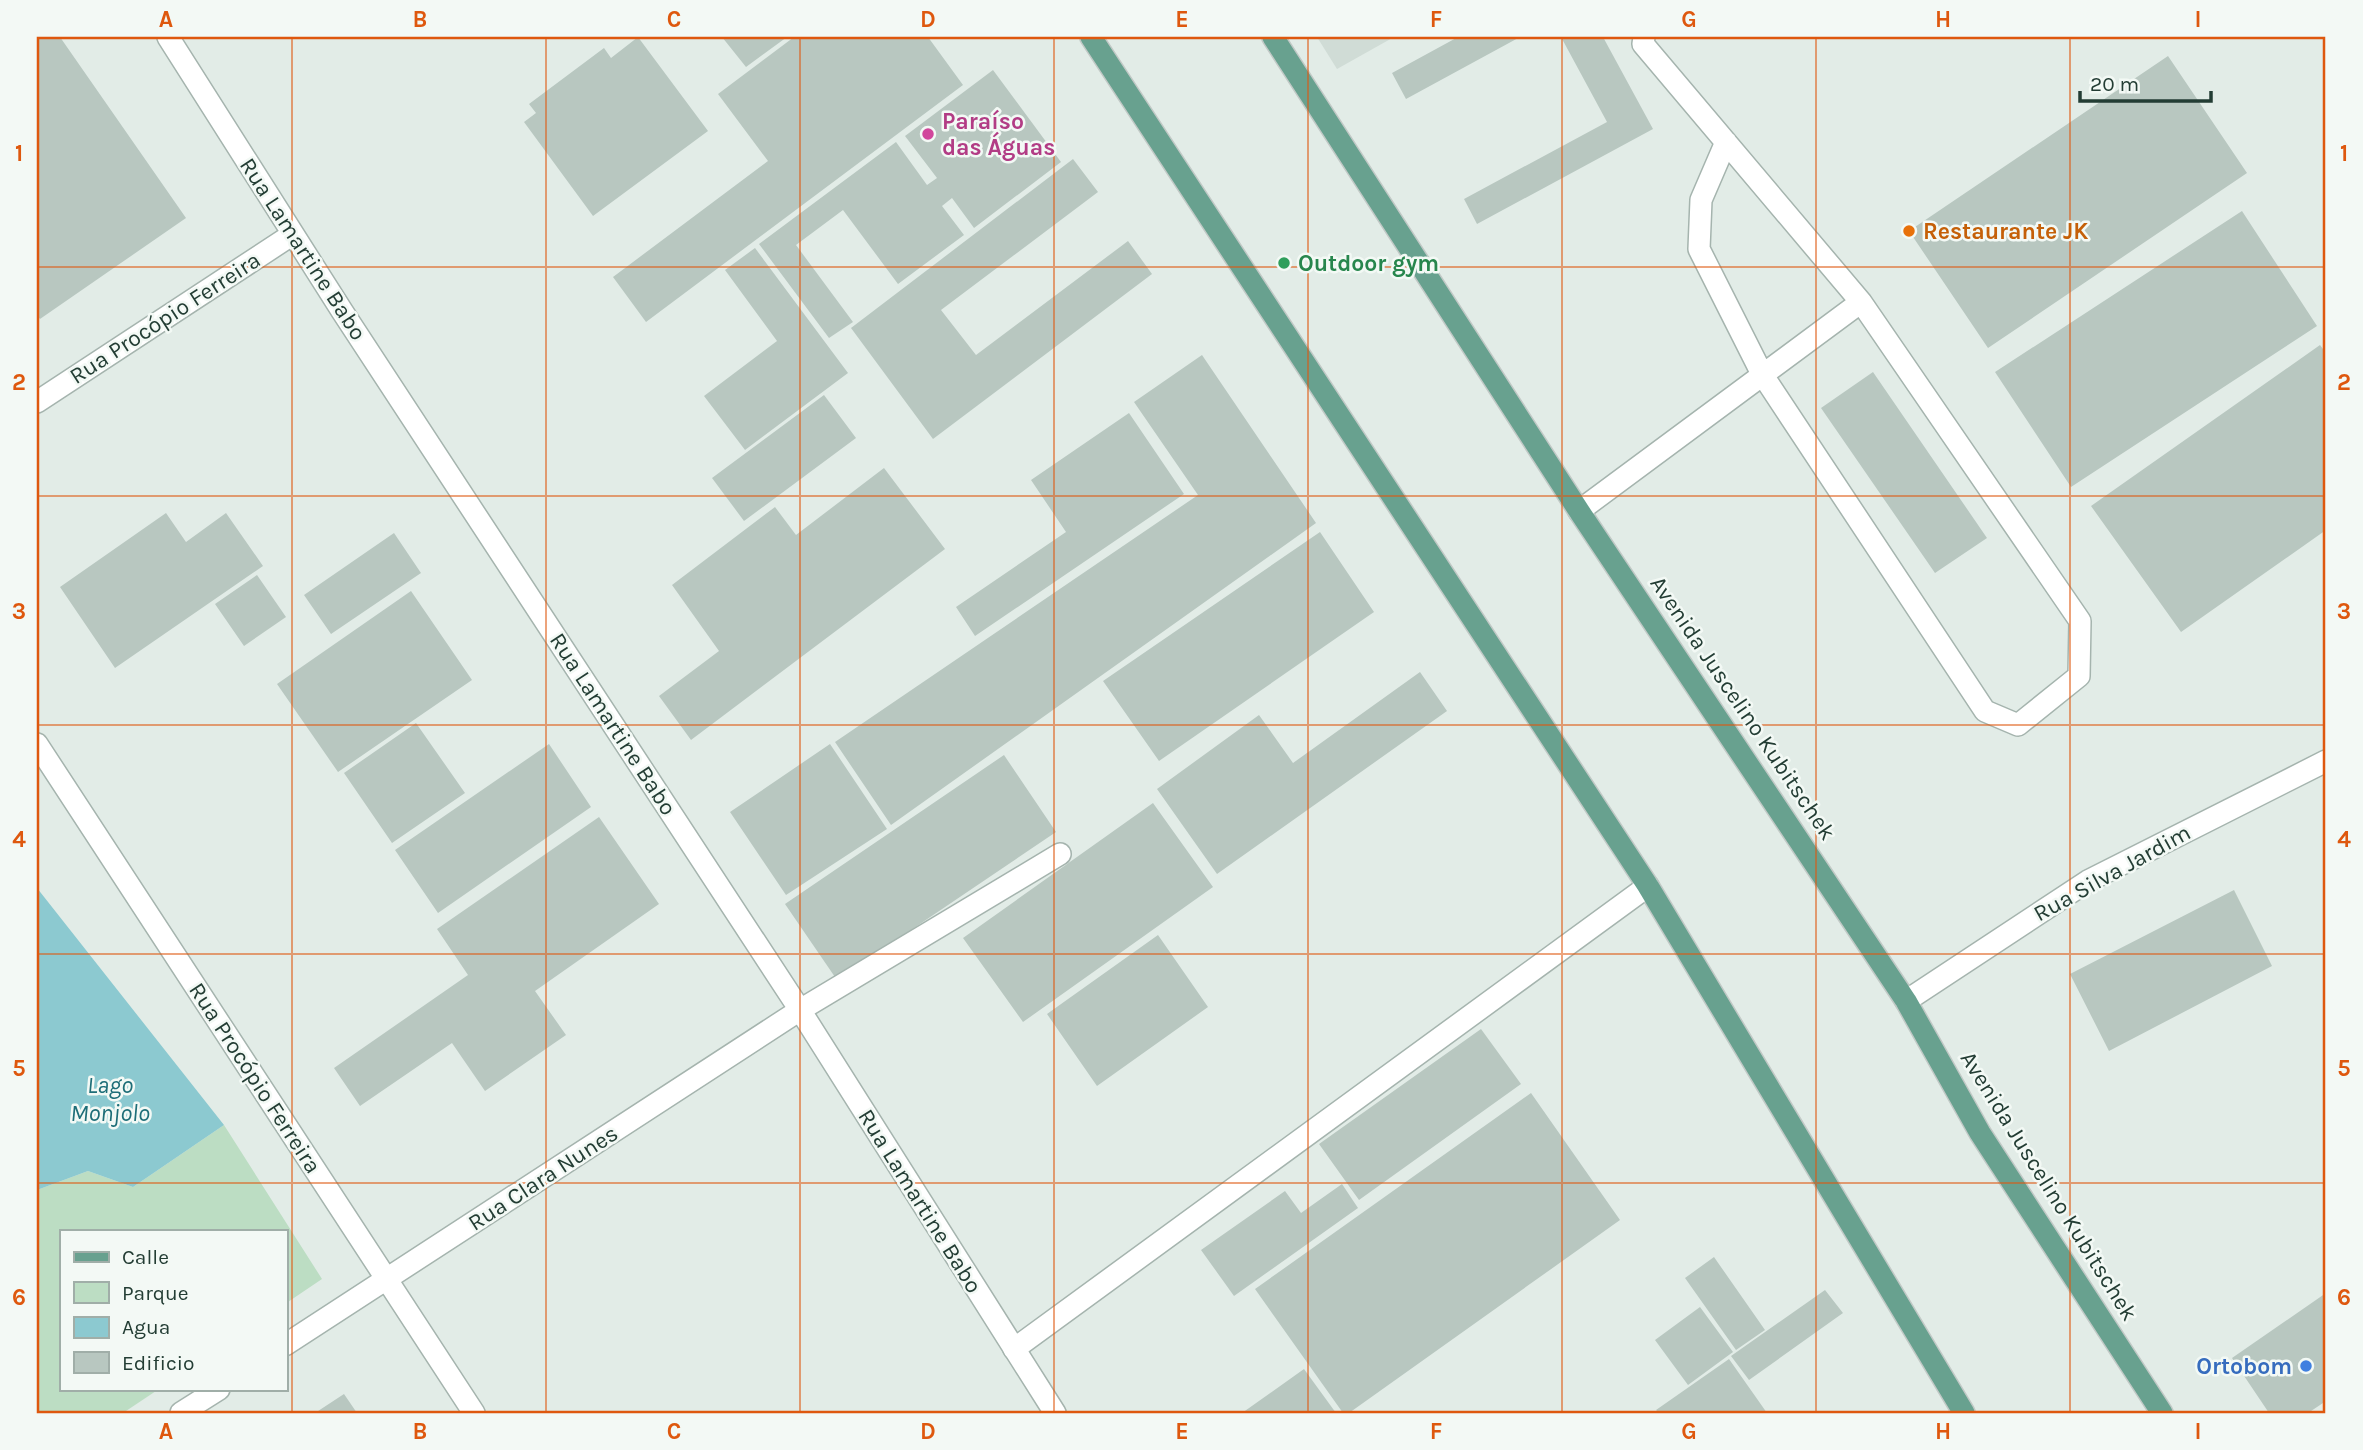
<svg xmlns="http://www.w3.org/2000/svg" width="2363" height="1450" font-family="Karla,sans-serif">
	<rect width="100%" height="100%" fill="#e2ece7"/>
	<path fill="#d0dcd6" d="M1317 37H1394L1337 69Z"/>
	<path fill="#bcddc3" d="M224 1125 322 1279 285 1304V1231H61V1389H159L123 1413H37V1190L88 1171 133 1187Z"/>
	<path fill="#8cc9d0" d="M37 888 224 1125 133 1187 88 1171 37 1190Z"/>
	<path fill="#b8c7c0" d="M37 37H60L186 218 40 319 37 315Z
		M638 37 708 131 593 216 524 122 536 113 529 104 604 48 611 58Z
		M722 37H787L746 67Z
		M794 37H928L963 85 646 322 613 277 768 161 718 94Z
		M1458 37H1520L1406 99 1392 73Z
		M1561 37H1603L1653 129 1477 224 1464 199 1607 122Z
		M2168 56 2247 173 1988 348 1909 231Z
		M993 70 1061 162 974 228 952 198 942 206 964 235 898 284 843 210 796 245 853 322 829 338 759 244 896 142 927 185 937 178 905 136Z
		M1073 159 1098 192 941 310 976 355 1128 241 1152 274 933 439 851 328Z
		M2242 211 2317 326 2071 487 1995 372Z
		M755 248 848 373 745 450 704 396 777 341 725 270Z
		M2320 345 2326 353V530L2181 632 2091 506Z
		M1202 355 1316 523 891 825 835 742 1198 495 1134 402Z
		M1873 372 1987 538 1935 573 1821 408Z
		M824 395 856 438 744 521 712 478Z
		M1129 413 1184 494 975 636 956 607 1066 532 1031 480Z
		M884 468 945 549 691 740 659 696 719 651 672 585 775 507 796 535Z
		M166 513 186 542 226 513 263 566 115 668 60 587Z
		M1320 532 1374 612 1159 761 1103 681Z
		M394 533 421 573 331 634 304 595Z
		M257 575 286 617 244 646 215 604Z
		M411 591 472 680 338 772 277 684Z
		M1420 672 1447 711 1217 874 1157 789 1259 715 1293 763Z
		M416 723 465 793 392 843 344 773Z
		M549 744 591 807 438 913 395 850Z
		M830 744 887 829 786 895 730 812Z
		M1004 755 1056 832 837 980 785 904Z
		M1153 803 1213 887 1023 1022 963 938Z
		M599 817 659 904 535 991 566 1035 485 1091 452 1043 360 1106 334 1068 468 975 437 929Z
		M2234 890 2272 966 2109 1051 2070 974Z
		M1158 935 1208 1007 1097 1086 1047 1014Z
		M1481 1029 1521 1084 1359 1200 1319 1144Z
		M1531 1093 1620 1220 1349 1413H1343L1255 1289Z
		M1342 1184 1358 1208 1234 1296 1201 1250 1285 1191 1301 1213Z
		M1714 1257 1765 1330 1736 1350 1685 1278Z
		M1825 1290 1843 1313 1749 1380 1731 1356Z
		M2326 1293V1401L2308 1413H2269L2232 1358Z
		M1700 1307 1733 1352 1688 1385 1655 1340Z
		M1729 1359 1767 1413H1659L1656 1410Z
		M1304 1369 1336 1413H1242Z
		M344 1394 357 1413H315Z"/>
	<g fill="none" stroke-linecap="round" stroke-linejoin="round">
		<defs>
			<path id="lane" d="M1644 37 1643 44 1861 302 2080 621 2079 676 2018 725 1985 711 1762 374 1699 249 1701 200 1726 142
				M1579 511 1861 302
				M800 1010 1060 854
				M1014 1349 1648 886"/>
			<path id="street" d="M168 37 342 311 800 1010 1055 1413
				M37 402 293 234
				M37 744 474 1413
				M1906 1001 2088 881 2326 761
				M285 1345 800 1010
				M181 1413 219 1389"/>
			<path id="primary" d="M1091 37 1648 886 1964 1413
				M1273 37 1579 511 1906 1001 1980 1133 2162 1413"/>
		</defs>
		<use href="#lane" stroke="#a5b4ae" stroke-width="24"/>
		<use href="#street" stroke="#a5b4ae" stroke-width="24"/>
		<use href="#primary" stroke="#c1c9c6" stroke-width="24"/>
		<use href="#lane" stroke="#fff" stroke-width="21"/>
		<use href="#street" stroke="#fff" stroke-width="21"/>
		<use href="#primary" stroke="#68a18f" stroke-width="21"/>
	</g>
	<path fill="none" stroke="#de580e" stroke-width="2" stroke-opacity="0.55" d="M292 37V1413M546 37V1413M800 37V1413M1054 37V1413M1308 37V1413M1562 37V1413M1816 37V1413M2070 37V1413M37 267H2326M37 496H2326M37 725H2326M37 954H2326M37 1183H2326"/>
	<circle fill="#d1479c" stroke="#f3f9f5" stroke-width="2.5" cx="928" cy="134" r="7"/>
	<circle fill="#e8710a" stroke="#f3f9f5" stroke-width="2.5" cx="1909" cy="231" r="7"/>
	<circle fill="#2e9e5b" stroke="#f3f9f5" stroke-width="2.5" cx="1284" cy="263" r="7"/>
	<circle fill="#3f7fe0" stroke="#f3f9f5" stroke-width="2.5" cx="2306" cy="1366" r="7"/>
	<g text-anchor="middle" dominant-baseline="central" stroke-width="5" stroke-linejoin="round" paint-order="stroke">
		<g font-size="23" font-weight="bold" fill="#b23c85" stroke="#f3f9f5" text-anchor="start">
			<text x="942" y="121">Paraíso<tspan x="942" dy="26">das Águas</tspan></text>
		</g>
		<g font-size="23" font-weight="bold" fill="#c56008" stroke="#f3f9f5" text-anchor="start">
			<text x="1923" y="231">Restaurante JK</text>
		</g>
		<g font-size="23" fill="#233d34" stroke="#f3f9f5">
			<text transform="translate(303 249) rotate(57)">Rua Lamartine Babo</text>
			<text transform="translate(165 318) rotate(-33)">Rua Procópio Ferreira</text>
			<text transform="translate(1743 708) rotate(56)">Avenida Juscelino Kubitschek</text>
			<text transform="translate(613 724) rotate(57)">Rua Lamartine Babo</text>
			<text transform="translate(2112 873) rotate(-29)">Rua Silva Jardim</text>
			<text transform="translate(255 1078) rotate(57)">Rua Procópio Ferreira</text>
			<text transform="translate(543 1178) rotate(-33)">Rua Clara Nunes</text>
			<text transform="translate(2049 1186) rotate(58)">Avenida Juscelino Kubitschek</text>
			<text transform="translate(920 1201) rotate(58)">Rua Lamartine Babo</text>
		</g>
		<g font-size="23" font-weight="bold" fill="#27864d" stroke="#f3f9f5" text-anchor="start">
			<text x="1298" y="263">Outdoor gym</text>
		</g>
		<g font-size="23" font-weight="bold" fill="#366cbe" stroke="#f3f9f5" text-anchor="end">
			<text x="2292" y="1366">Ortobom</text>
		</g>
		<g font-size="24" font-style="italic" fill="#1e6e78" stroke="#f3f9f5">
			<text x="110" y="1085">Lago<tspan x="110" dy="28">Monjolo</tspan></text>
		</g>
	</g>
	<rect width="2363" height="1450" fill="none" stroke="#f3f9f5" stroke-width="77"/>
	<rect x="60" y="1230" width="228" height="161" fill="#f3f9f5" stroke="#a0aea8" stroke-width="2"/>
	<rect x="74" y="1252" width="35" height="10" fill="#68a18f" stroke="#a0aea8" stroke-width="2"/>
	<text x="122" y="1264" font-size="21" fill="#233d34">Calle</text>
	<rect x="74" y="1282" width="35" height="21" fill="#bcddc3" stroke="#a0aea8" stroke-width="2"/>
	<text x="122" y="1300" font-size="21" fill="#233d34">Parque</text>
	<rect x="74" y="1317" width="35" height="21" fill="#8cc9d0" stroke="#a0aea8" stroke-width="2"/>
	<text x="122" y="1334" font-size="21" fill="#233d34">Agua</text>
	<rect x="74" y="1352" width="35" height="21" fill="#b8c7c0" stroke="#a0aea8" stroke-width="2"/>
	<text x="122" y="1370" font-size="21" fill="#233d34">Edificio</text>
	<path d="M2080 91v10h131v-10" fill="none" stroke="#233d34" stroke-width="3.5"/>
	<text x="2090" y="91" font-size="21" fill="#233d34" stroke="#f3f9f5" stroke-width="5" paint-order="stroke">20 m</text>
	<rect x="38" y="38" width="2286" height="1374" fill="none" stroke="#de580e" stroke-width="2.5"/>
	<g font-size="23" text-anchor="middle" font-weight="bold" fill="#de580e">
		<text x="166" y="27">A</text>
		<text x="420" y="27">B</text>
		<text x="674" y="27">C</text>
		<text x="928" y="27">D</text>
		<text x="1182" y="27">E</text>
		<text x="1436" y="27">F</text>
		<text x="1689" y="27">G</text>
		<text x="1943" y="27">H</text>
		<text x="2198" y="27">I</text>
		<text x="19" y="161">1</text>
		<text x="2344" y="161">1</text>
		<text x="19" y="390">2</text>
		<text x="2344" y="390">2</text>
		<text x="19" y="619">3</text>
		<text x="2344" y="619">3</text>
		<text x="19" y="847">4</text>
		<text x="2344" y="847">4</text>
		<text x="19" y="1076">5</text>
		<text x="2344" y="1076">5</text>
		<text x="19" y="1305">6</text>
		<text x="2344" y="1305">6</text>
		<text x="166" y="1439">A</text>
		<text x="420" y="1439">B</text>
		<text x="674" y="1439">C</text>
		<text x="928" y="1439">D</text>
		<text x="1182" y="1439">E</text>
		<text x="1436" y="1439">F</text>
		<text x="1689" y="1439">G</text>
		<text x="1943" y="1439">H</text>
		<text x="2198" y="1439">I</text>
	</g>
</svg>
